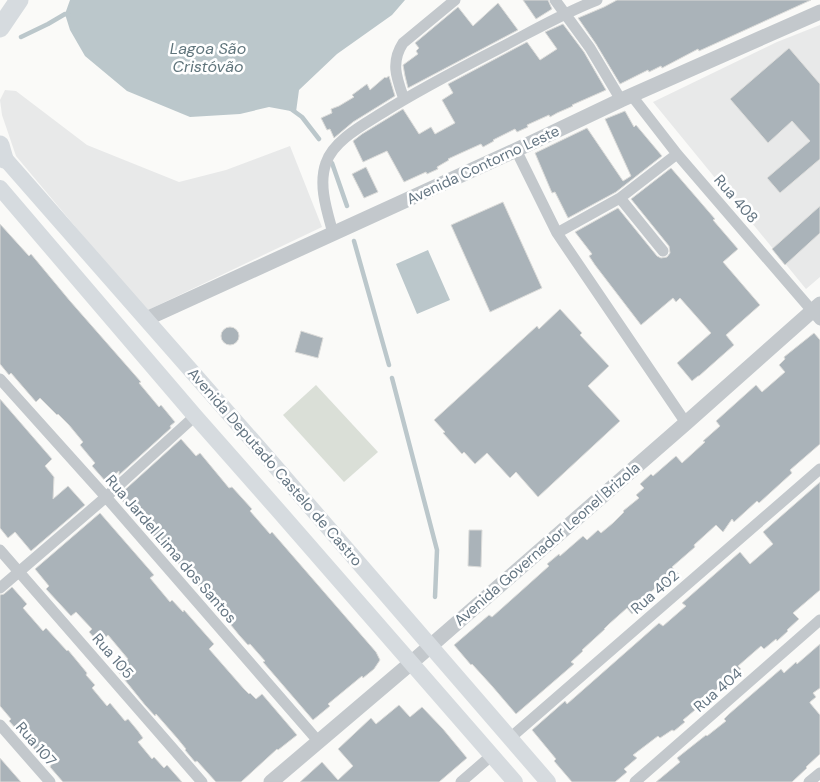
<svg xmlns="http://www.w3.org/2000/svg" width="820" height="782" font-family="'DM Sans',sans-serif">
	<rect width="100%" height="100%" fill="#fafaf8"/>
	<path fill="#e8e9e9" d="M820 25V277L806 289 653 102 777 42Z
		M5 90 16 91 87 145 179 182 226 170 290 146 322 227 146 311 16 156 2 115 0 100Z"/>
	<path fill="#dadfd7" d="M316 385 378 452 344 482 283 415Z"/>
	<path fill="#bbc7cb" d="M70 0H405L392 15 337 54 299 90 296 112 269 107 240 114 190 117 127 91 85 56 70 30 65 14Z
		M428 250 450 300 417 314 396 264Z"/>
	<g fill="none" stroke-linecap="round" stroke-linejoin="round">
		<path stroke="#bbc7cb" stroke-width="4.5" d="M21 37 48 24 65 14 69 15
			M291 109 302 117 319 139
			M332 163 347 206
			M354 241 389 365
			M392 378 437 550 435 597"/>
	</g>
	<path fill="#aab3b9" stroke="#dcdcda" d="M523 0H548L552 9 536 19Z
		M617 0H811L699 51 698 49 662 68 661 66 649 72 648 70 620 84 596 44 578 18 604 7Z
		M498 3 518 30 408 88 405 76 403 65 418 54 416 51 419 48 415 43 458 7 473 26Z
		M563 24 584 52 606 90 572 105 573 106 557 113 550 117 549 115 527 125 528 127 517 132 515 129 493 140 494 141 483 147 481 144 461 153 448 159 449 160 437 167 438 169 427 174 426 172 404 182 387 151 363 162 353 141 362 134 403 109 419 134 431 127 435 134 455 123 442 100 453 93 448 84 527 42 540 60 557 49 545 32Z
		M789 48 820 84V159L780 193 767 178 810 141 792 121 768 143 730 99Z
		M389 76 395 96 353 122 334 138 330 129 327 130 321 118 332 113 331 109 339 106 354 97 352 95 367 84 370 90 385 77 386 78Z
		M625 111 634 127 636 125 662 156 616 192 568 218 555 192 552 193 535 153 587 128 623 181 631 176 605 119Z
		M366 167 378 192 364 198 352 174Z
		M671 168 715 219 713 220 738 249 723 262 760 305 726 335 734 345 699 376H698L692 381 677 363 711 333 680 298 676 302 673 298 641 325 595 265 589 256 592 254 575 232 618 208 657 256 661 258 667 257 670 253 669 246 631 199Z
		M503 202 542 288 490 312 451 225Z
		M820 206V233L785 265 772 249Z
		M0 224 29 256 31 254 70 301 141 382 139 383 159 407 161 405 175 422 170 426 171 428 119 475V471L106 482 92 466 95 463 80 445 83 442 69 425 58 414 57 415 40 398 36 402 11 373 9 375 0 364Z
		M560 309 582 333 580 335 609 366 588 386 620 421 538 497 516 472 510 478 487 453 475 464 464 452 462 454 443 433 445 432 434 420 537 326 539 329Z
		M221 336a9 9 0 1 1 18 0a9 9 0 1 1-18 0Z
		M301 331 323 338 318 358 295 352Z
		M814 333 820 340V444L790 470 792 473 759 503 757 501 734 522 732 519 723 532 716 525 694 545 695 547 672 567 679 574 667 584 664 581 640 601 643 604 632 614 627 608 609 624 604 629H605L582 650 583 651 571 662 574 664 516 714 492 686 472 664 471 665 454 645 489 615 492 617 520 592 549 566 547 564 559 554 560 556 583 536 587 540 598 530 601 533 613 523 624 512 623 511 639 498 636 495 644 488 640 484 651 474 653 476 676 456 682 463 705 442 703 441 720 426 716 421 756 385 762 392 785 372 779 365 785 359 784 357Z
		M0 399 52 459 45 466 54 477 53 499 68 486 85 505 31 551 15 532 8 538 0 528Z
		M181 439 196 456 200 453 229 488 232 487 252 509 250 511 270 534 272 532 376 652 380 660 374 669 363 678 362 676 328 704 330 706 313 720 263 662 265 661 250 644 248 645 239 635 209 598 118 496Z
		M820 482V590L793 613 799 619 787 630 788 631 777 641 776 639 764 649 761 646 738 666 741 669 711 694 709 692 692 707 695 710 683 720 685 722 674 731 672 730 660 738 658 736 633 755 637 758 624 769 627 772 615 782H572L554 761 556 759 532 730 565 701 567 704 659 623 663 626 686 606 682 603 740 552 750 564 773 544 763 532Z
		M100 513 154 575 150 578 170 602 172 600 183 612 184 610 214 644 209 649 244 689 249 694 250 693 256 699 262 694 297 735 278 750 277 749 241 782H216L197 761 195 762 185 750 186 749 177 738 156 714 155 716 145 705 116 669 128 659 108 635 99 643 89 632 92 629 76 612 71 616 46 589 49 586 35 569Z
		M469 530H482L481 567 468 566Z
		M12 587 27 604 23 608 43 631 46 628 67 651 68 650 87 673 86 675 95 685 92 688 107 706 110 703 125 721 128 719 138 731 143 738 138 742 152 759 154 757 164 768 167 765 182 782H63L50 767 51 765 36 748 35 750 9 721 11 719 0 706V595L4 594Z
		M820 644V688L813 693 816 697 810 702V703L820 715V754L806 767 807 768 792 782H656L680 762 677 758 706 735 707 736 726 721 724 719 729 714 781 669 784 673 796 662 797 664Z
		M399 705 410 717 422 707 443 729 467 758 439 782H300L322 762 338 780 353 766 338 749 371 718 376 724Z
		M0 758 21 782H0Z"/>
	<g fill="none" stroke-linecap="round" stroke-linejoin="round">
		<path stroke="#c3c8cc" stroke-width="11" d="M555 0 590 48 621 100
			M632 96 677 154 820 320
			M404 99C397 79 390 63 403 43L455 0
			M516 150 557 233 620 198 677 154
			M620 198 663 251
			M333 233C327 211 318 185 326 163 333 141 363 125 382 113 420 89 459 69 498 49 531 32 563 13 597 0
			M557 233 686 423
			M0 379 106 497 318 741
			M0 550 202 782
			M0 588 106 497 195 416
			M0 725 50 782
			M510 738 820 469
			M461 782 491 756
			M635 782 820 620
			M809 782 820 773"/>
		<path stroke="#c3c8cc" stroke-width="15" d="M146 319 516 150 621 100 820 12
			M271 782 411 663 686 423 820 304"/>
		<path stroke="#d6dbdf" stroke-width="16" d="M0 153 274 465 548 782
			M0 188 195 416 277 509 515 782"/>
		<path stroke="#d6dbdf" stroke-width="19" d="M0 28 19 0
			M0 145 4 159"/>
	</g>
	<g text-anchor="middle" dominant-baseline="central" stroke-width="5" stroke-linejoin="round" paint-order="stroke">
		<g font-size="15" fill="#657683" stroke="#fff">
			<text transform="translate(483 165) rotate(-25)">Avenida Contorno Leste</text>
			<text transform="translate(736 199) rotate(49)">Rua 408</text>
			<text transform="translate(275 467) rotate(49)">Avenida Deputado Castelo de Castro</text>
			<text transform="translate(547 544) rotate(-41)">Avenida Governador Leonel Brizola</text>
			<text transform="translate(171 549) rotate(49)">Rua Jardel Lima dos Santos</text>
			<text transform="translate(655 592) rotate(-41)">Rua 402</text>
			<text transform="translate(113 656) rotate(49)">Rua 105</text>
			<text transform="translate(718 690) rotate(-41)">Rua 404</text>
			<text transform="translate(36 744) rotate(49)">Rua 107</text>
		</g>
		<g font-size="16" font-style="italic" fill="#60757c" stroke="#fff">
			<text x="208" y="48">Lagoa São<tspan x="208" dy="18">Cristóvão</tspan></text>
		</g>
	</g>
</svg>
